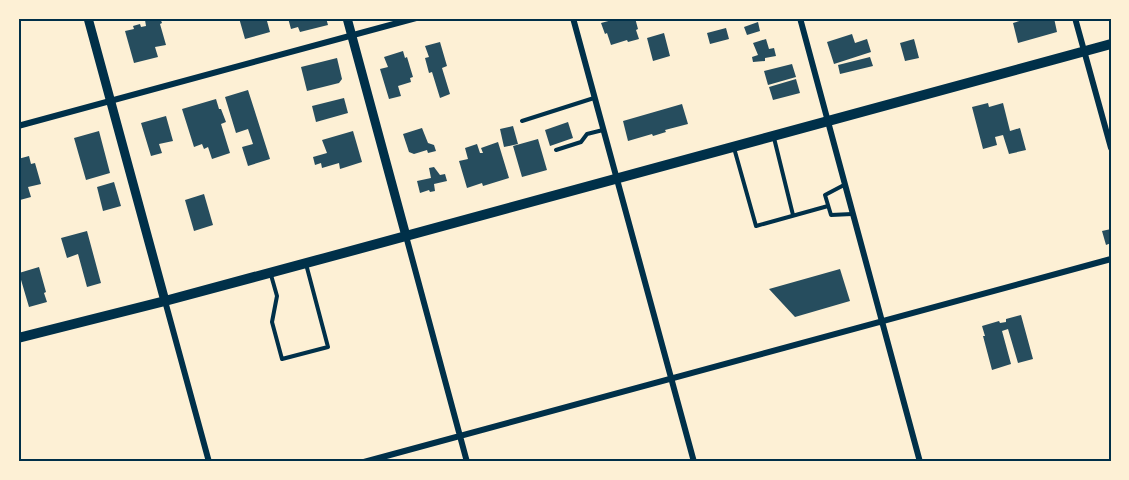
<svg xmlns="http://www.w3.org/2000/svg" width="1129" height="480" font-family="Poppins,sans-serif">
	<rect width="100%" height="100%" fill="#fdf0d5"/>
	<path fill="#264d5e" d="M152 18H160L162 23 160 24 166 45 155 47 158 57 134 63 125 31 134 29 133 26 140 24 141 27 146 26 145 20Z
		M239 18H269L270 21H267L270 32 245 39Z
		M288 18H326L328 25 300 32 298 27 291 29Z
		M611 18H635L638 29 636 30 639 39 628 42 627 40 611 45 607 33 605 34 601 23 612 20Z
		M1029 18H1054L1057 32 1018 43 1013 23Z
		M758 22 760 31 747 35 744 27Z
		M726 28 729 39 710 44 707 33Z
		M664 33 670 56 653 61 647 38Z
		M852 34 855 43 867 39 871 52 834 64 827 42Z
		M766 39 769 49 774 48 776 56 765 58V61L753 62 752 57 758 55 753 43Z
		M914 39 919 58 905 61 900 43Z
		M440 42 447 66 442 68 450 94 440 98 432 72 429 73 425 58 429 57 425 46Z
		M403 51 405 58 407 57 413 77 410 78 411 82 398 86 401 96 389 99 380 69 388 67 384 57Z
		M870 57 873 66 840 74 838 65Z
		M337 58 342 79 339 83 307 91 301 67Z
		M792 64 796 77 768 85 764 71Z
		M796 79 800 93 773 100 769 87Z
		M248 90 270 159 248 166 242 147 253 144 248 129 236 133 225 97Z
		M344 98 348 113 316 122 312 106Z
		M216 99 219 109H221L226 122 221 124 230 153 212 159 208 147 204 149 202 144 194 147 182 109Z
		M988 103 989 107 1003 103 1010 131 1020 128 1026 150 1009 154 1003 135 995 137 997 145 983 149 972 107Z
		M682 104 688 124 665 130 666 132 653 136 652 134 628 141 623 121Z
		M166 116 173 141 159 144 162 153 151 156 141 123Z
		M568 122 573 138 550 146 545 130Z
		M513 126 518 144 504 147 500 129Z
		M422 128 428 143 434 145 436 151 428 153 427 150 414 154 409 152 403 134Z
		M99 131 110 173 86 180 74 138Z
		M353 131 362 162 340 169 339 163 322 168 321 163 315 165 313 157 327 153 322 140Z
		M538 139 547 170 522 177 513 146Z
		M498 142 509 178 483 186 482 183 467 188 459 161 468 159 465 148 477 144 480 153H483L481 148Z
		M29 156 31 164 35 163 41 184 28 187 31 197 20 200 18 193V159Z
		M434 167 440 175 445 174 447 181 434 184 435 191 430 192 429 190 420 193 417 181 431 178 429 168Z
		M114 182 121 206 103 211 97 187Z
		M204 194 213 225 194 231 185 200Z
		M1111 229V243L1106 245 1102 231Z
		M87 231 101 283 87 287 78 254 67 258 61 238Z
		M39 267 46 292 44 293 47 302 29 307 19 273Z
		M840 269 850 301 795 317 769 289Z
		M1021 315 1033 359 1018 363 1008 329 1002 331 1011 364 992 370 983 336H985L982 326 999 321 1000 323 1006 322V319Z"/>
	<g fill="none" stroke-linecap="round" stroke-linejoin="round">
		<path stroke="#003049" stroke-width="4" d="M522 121 594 98
			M774 138 793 215
			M734 148 756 226 828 206
			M556 150 581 142 587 134 603 130
			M844 185 825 195 831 215 852 214
			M271 275 277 296 272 322 282 359 328 347 306 264"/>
		<path stroke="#003049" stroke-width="6" d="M573 18 694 462
			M800 18 920 462
			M1075 18 1111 148
			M18 126 416 18
			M406 236 467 462
			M165 301 209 462
			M364 462 1111 259"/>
		<path stroke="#003049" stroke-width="9" d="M88 18 165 301
			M347 18 406 236"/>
		<path stroke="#003049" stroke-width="10" d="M18 338 165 301 325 258 1111 44"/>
	</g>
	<rect width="1129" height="480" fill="none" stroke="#fdf0d5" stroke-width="39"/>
	<rect x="20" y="20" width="1090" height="440" fill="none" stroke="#003049" stroke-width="2"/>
</svg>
